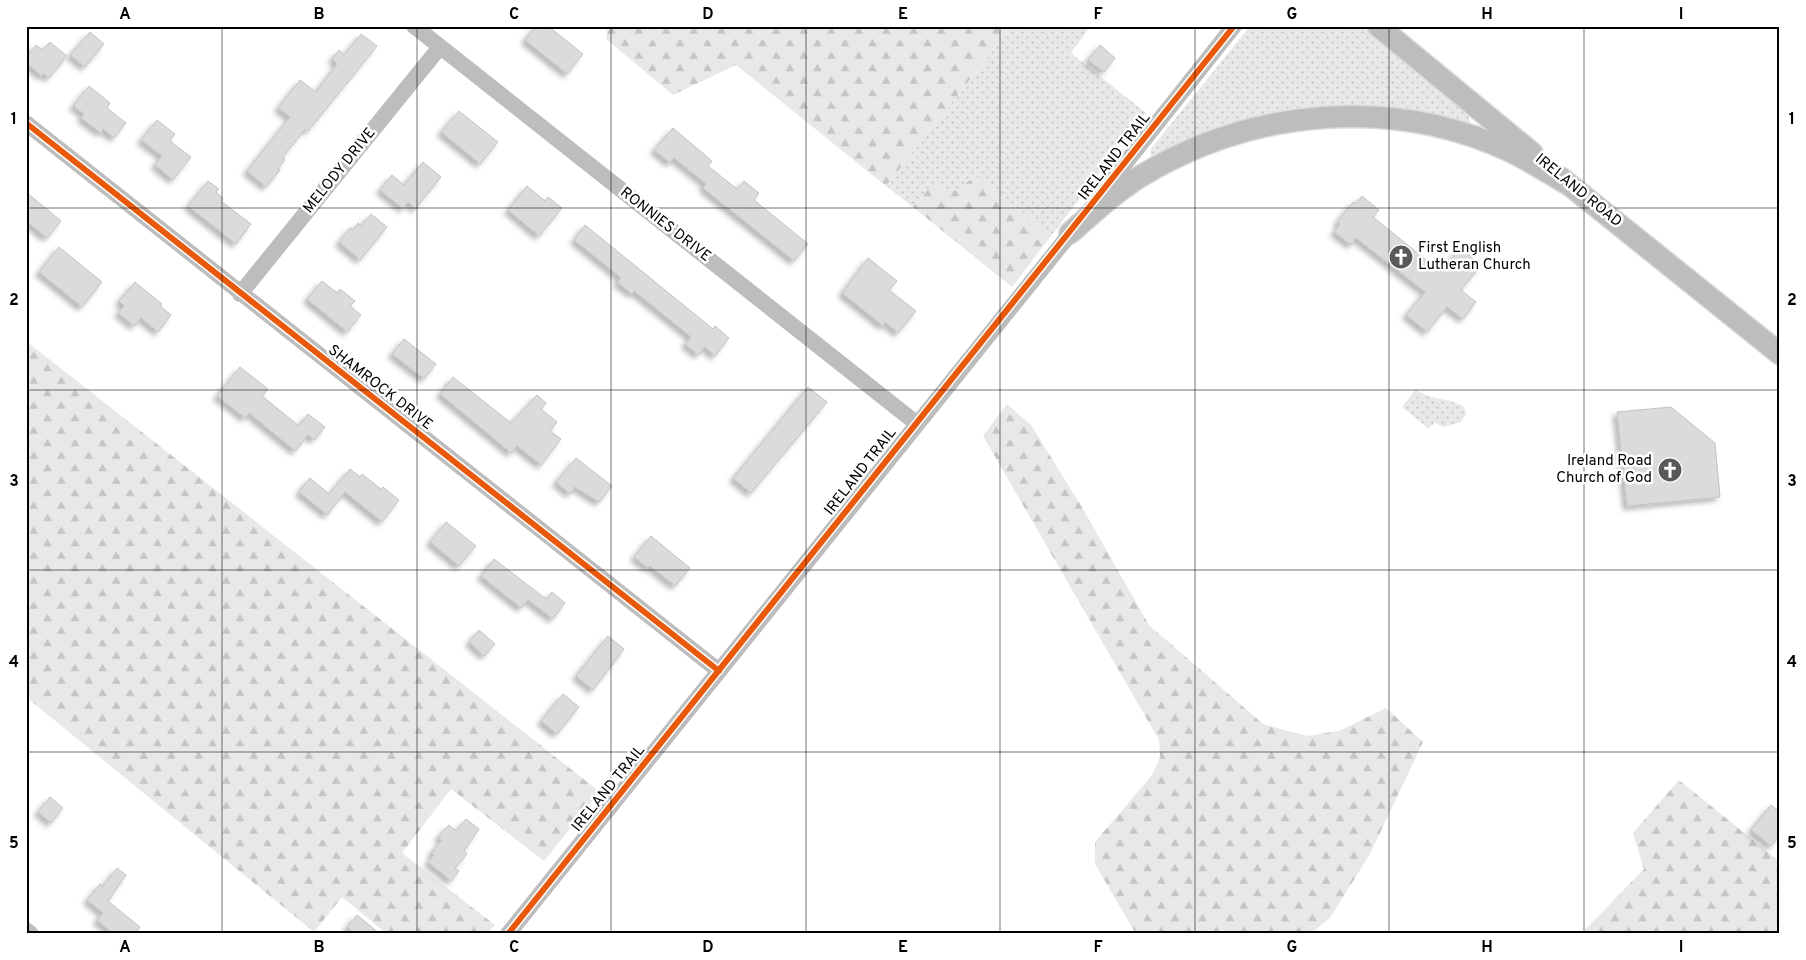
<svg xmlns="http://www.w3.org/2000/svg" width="1806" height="960" font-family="Overpass,sans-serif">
	<defs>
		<pattern id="grass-dots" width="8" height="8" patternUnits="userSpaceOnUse" patternTransform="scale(1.25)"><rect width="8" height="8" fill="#e8e8e8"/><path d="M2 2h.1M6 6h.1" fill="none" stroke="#c5c5c5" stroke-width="1.8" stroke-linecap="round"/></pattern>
		<pattern id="forest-firs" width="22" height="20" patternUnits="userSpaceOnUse" patternTransform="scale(1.25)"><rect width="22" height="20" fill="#e8e8e8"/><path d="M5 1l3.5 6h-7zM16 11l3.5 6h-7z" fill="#c5c5c5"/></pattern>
		<filter id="shadow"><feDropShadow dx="-4" dy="4" stdDeviation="2.5" flood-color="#0004"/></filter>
	</defs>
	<rect width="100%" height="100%" fill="#fff"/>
	<path fill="url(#grass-dots)" d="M1012 26H1091L1071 53 1146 113 1051 236 975 176 956 191 931 186 913 207 886 186Z
		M1250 26H1361L1467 112 1471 124 1467 127C1444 121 1420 113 1397 110 1339 101 1276 108 1221 128 1197 137 1175 150 1152 161L1150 150Z
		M1416 389C1429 401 1450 397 1464 407L1466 414 1461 422 1444 427 1435 423 1428 428 1402 407Z"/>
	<path fill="url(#forest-firs)" d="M608 26H1012L886 186 736 65 673 95 606 39Z
		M975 176 1051 236 1012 287 913 207 931 186 956 191Z
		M26 341 600 792 544 861 451 789 402 853 495 925 487 934H387L342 897 314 932 26 697Z
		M1007 404 1031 425 1083 509 1149 625 1263 724 1306 736 1339 731 1386 708 1423 742 1370 854 1330 918 1310 934H1136L1095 864V842L1152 775 1160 757 1159 740 983 436Z
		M1679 780 1780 862V934H1581L1644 869 1633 833Z"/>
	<path fill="#dbdbdb" stroke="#c3c3c3" filter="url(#shadow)" d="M536 26H548L583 54 567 74 525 40Z
		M90 32 104 44 85 67 70 55Z
		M361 34 377 46 308 131 305 129 283 157 285 160 278 169 280 170 266 187 247 171 290 117 278 108 300 80 316 92 337 64 332 59 339 50 344 55Z
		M50 42 67 56 49 78 44 74 42 76 26 63V57L36 45 43 50Z
		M1100 45 1115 58 1104 72 1088 60Z
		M89 86 110 103 107 108 126 123 114 138 103 129 101 133 81 118 84 114 73 106Z
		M459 111 498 142 480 164 441 132Z
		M157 120 175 134 170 141 191 157 173 180 155 165 162 156 141 140Z
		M673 128 712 161 708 166 737 189 744 181 759 193 754 200 808 244 794 261 703 188 706 184 674 158 670 163 654 150Z
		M423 162 441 177 415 209 408 202 403 209 380 190 392 175 404 185Z
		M208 181 219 189 216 192 223 198 221 201 251 224 236 244 188 206Z
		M527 186 545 201 548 197 562 208 539 236 508 210Z
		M26 192 61 221 47 238 26 221Z
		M1362 196 1379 210 1373 217 1441 272 1460 248 1481 265 1461 290 1476 302 1463 319 1447 307 1427 332 1406 315 1425 292 1356 238 1351 245 1334 232 1340 224 1337 222 1353 202 1356 204Z
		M371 214 387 227 360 260 339 242 350 228 353 230 358 223 361 226Z
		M585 225 713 329 715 326 729 338 715 356 705 347 698 355 685 344 691 337 634 291 632 294 617 282 621 278 574 240Z
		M59 247 102 282 82 307 39 272Z
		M868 258 897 281 889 290 916 311 898 333 885 322 883 326 842 293Z
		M322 281 337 293 340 289 355 301 350 306 361 315 347 332 307 299Z
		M135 282 162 304 160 306 171 315 158 332 141 318 134 326 118 313 124 306 119 301Z
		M404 339 436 364 424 379 392 354Z
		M240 367 268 389 262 396 299 426 308 414 325 427 314 440 308 435 295 451 249 413 245 418 217 396Z
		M453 377 511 423 537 395 546 403 541 409 557 422 550 431 561 439 541 465 517 446 511 453 440 394Z
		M808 387 827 402 751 493 733 478Z
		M1671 407 1715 443 1720 497 1627 506 1617 412Z
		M576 458 612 486 599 502 575 487 570 494 556 482Z
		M350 469 360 477 362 474 381 489 383 487 399 500 382 522 345 492 327 515 299 492 310 478 329 494Z
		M446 522 476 546 459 566 430 542Z
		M651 536 690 568 675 586 650 566 648 568 634 557Z
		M494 559 546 599 552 592 565 603 553 619 528 600 521 608 481 576Z
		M479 630 495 644 484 656 469 642Z
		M608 636 624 649 593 690 576 676Z
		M563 694 579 707 557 734 541 721Z
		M50 797 63 808 51 823 38 812Z
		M1771 805 1780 812V835L1771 846 1751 830Z
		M466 819 479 829 464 851 467 854 455 868 459 871 451 881 428 862 434 855 431 853 442 840 438 837 449 825 456 831Z
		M117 868 126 875 108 901 140 927 135 934H113L97 920 103 913 87 900 100 884 102 887Z
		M357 915 380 934H355L347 927Z"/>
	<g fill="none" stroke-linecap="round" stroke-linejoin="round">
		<defs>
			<path id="major" d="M1378 26 1532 153
				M1561 178 1780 354
				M1070 233C1093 213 1115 192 1141 176 1253 108 1393 96 1512 152 1532 162 1552 175 1571 186"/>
		</defs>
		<use href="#major" stroke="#dbdbdb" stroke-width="24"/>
		<path stroke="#bdbdbd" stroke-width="16" d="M414 26 916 423
			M26 123 719 671
			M1093 204 1234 26
			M240 294 440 47
			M26 930 31 934
			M508 934 1078 224"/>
		<use href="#major" stroke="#bdbdbd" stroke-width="21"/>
		<defs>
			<path id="cycleway" d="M26 123 719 671
				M508 934 1234 26"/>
		</defs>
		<use href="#cycleway" stroke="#fff" stroke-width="9"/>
		<use href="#cycleway" stroke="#e8590c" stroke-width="6"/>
	</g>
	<path fill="none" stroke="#000" stroke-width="1" stroke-opacity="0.55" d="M222 26V934M417 26V934M611 26V934M806 26V934M1000 26V934M1195 26V934M1389 26V934M1584 26V934M26 208H1780M26 390H1780M26 570H1780M26 752H1780"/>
	<defs>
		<symbol id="church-disc" viewBox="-11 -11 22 22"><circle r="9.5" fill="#595959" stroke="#fff"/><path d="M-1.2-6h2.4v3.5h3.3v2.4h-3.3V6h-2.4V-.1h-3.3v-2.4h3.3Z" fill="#fff"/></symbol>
	</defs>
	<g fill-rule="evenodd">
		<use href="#church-disc" x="1387" y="243" width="28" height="28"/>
		<use href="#church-disc" x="1656" y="456" width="28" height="28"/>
	</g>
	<g text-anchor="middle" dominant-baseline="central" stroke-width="5" stroke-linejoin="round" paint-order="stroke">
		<g font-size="15" fill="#000" stroke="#fff">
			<text transform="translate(1115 157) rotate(-52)">IRELAND TRAIL</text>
			<text transform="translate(340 171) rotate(-51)">MELODY DRIVE</text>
			<text transform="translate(1578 191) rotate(39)">IRELAND ROAD</text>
			<text transform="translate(665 225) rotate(38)">RONNIES DRIVE</text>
			<text transform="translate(380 388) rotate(38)">SHAMROCK DRIVE</text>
			<text transform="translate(861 472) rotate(-52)">IRELAND TRAIL</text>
			<text transform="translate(609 789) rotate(-51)">IRELAND TRAIL</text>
		</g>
		<g font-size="15" fill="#000" stroke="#fff" text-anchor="start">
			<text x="1418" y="248">First English<tspan x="1418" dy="17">Lutheran Church</tspan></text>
			<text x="1652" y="461" text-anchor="end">Ireland Road<tspan x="1652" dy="17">Church of God</tspan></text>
		</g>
	</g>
	<rect width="1806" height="960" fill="none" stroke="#ffffff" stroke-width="55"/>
	<rect x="28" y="28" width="1750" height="904" fill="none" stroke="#000" stroke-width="2"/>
	<g font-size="16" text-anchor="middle" font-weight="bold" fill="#000">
		<text x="125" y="19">A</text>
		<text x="319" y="19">B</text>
		<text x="514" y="19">C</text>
		<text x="708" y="19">D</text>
		<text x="903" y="19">E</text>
		<text x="1098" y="19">F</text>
		<text x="1292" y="19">G</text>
		<text x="1487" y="19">H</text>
		<text x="1681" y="19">I</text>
		<text x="14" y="124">1</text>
		<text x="1792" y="124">1</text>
		<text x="14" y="305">2</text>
		<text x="1792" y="305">2</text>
		<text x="14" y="486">3</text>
		<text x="1792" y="486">3</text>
		<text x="14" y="667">4</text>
		<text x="1792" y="667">4</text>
		<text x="14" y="848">5</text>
		<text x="1792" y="848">5</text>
		<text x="125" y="952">A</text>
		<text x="319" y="952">B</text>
		<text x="514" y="952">C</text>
		<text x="708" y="952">D</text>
		<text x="903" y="952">E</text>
		<text x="1098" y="952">F</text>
		<text x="1292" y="952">G</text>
		<text x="1487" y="952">H</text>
		<text x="1681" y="952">I</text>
	</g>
</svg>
